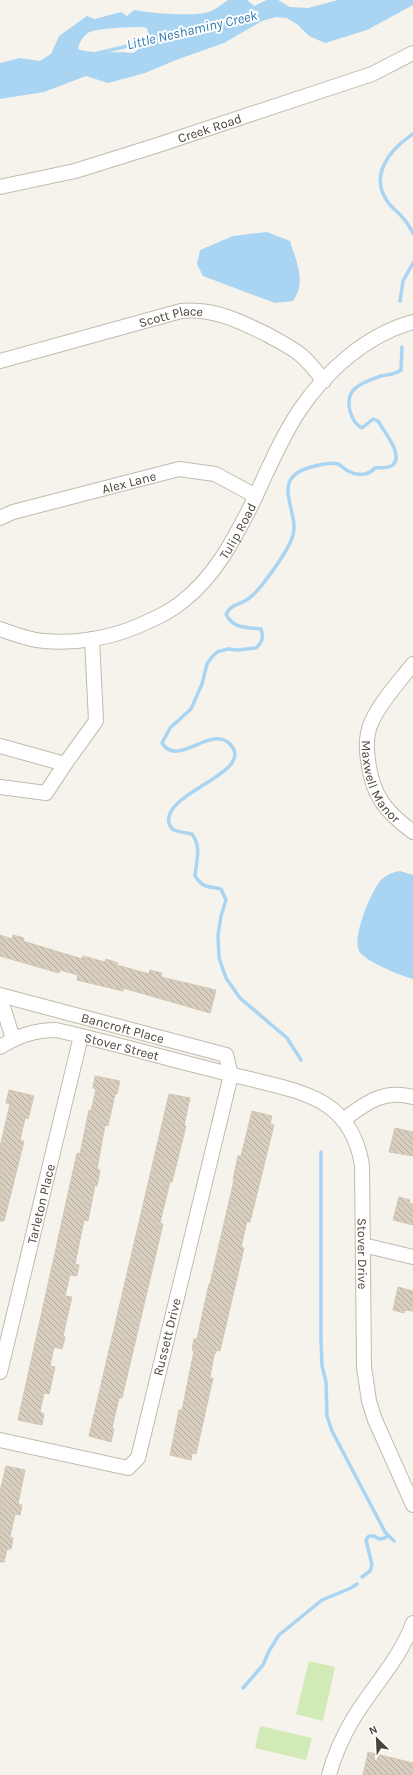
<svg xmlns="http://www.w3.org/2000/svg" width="413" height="1775" font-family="Karla,sans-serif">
	<defs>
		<pattern id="building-back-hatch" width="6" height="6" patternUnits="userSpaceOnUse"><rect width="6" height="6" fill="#d8cfc1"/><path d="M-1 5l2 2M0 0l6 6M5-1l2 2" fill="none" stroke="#b1aa9e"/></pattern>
	</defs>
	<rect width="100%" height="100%" fill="#f6f3ec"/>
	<path fill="#d2eab5" d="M309 1661 335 1667 323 1721 296 1714Z
		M260 1726 312 1738 306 1760 255 1748Z"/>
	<path fill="#a9d4f2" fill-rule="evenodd" d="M228 0H247L254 6 267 0H278L290 7 308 8 338 0H413V5L367 30 325 43 309 36 298 25 287 18 276 17 262 21 224 43 176 60 145 73 108 83 86 76 44 92 0 99V63L20 58 40 61 51 54 59 36 87 16 95 19 121 12 127 16 134 10C149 13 196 17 209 12 216 9 222 4 228 0ZM141 27 147 28 149 36 142 47 133 53C120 51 87 54 78 49 79 43 83 36 88 33 95 28 130 27 141 27Z
		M267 232 290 241C296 262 307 281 293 301L275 303 203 276 197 264 200 250 233 236Z
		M400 871 413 875V979C402 976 364 961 359 951 352 937 371 891 381 880 386 875 393 872 400 871Z"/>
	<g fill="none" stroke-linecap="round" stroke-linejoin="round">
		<path stroke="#a9d4f2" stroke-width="3.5" d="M98 53 149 41
			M413 134C389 150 367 177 390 205 394 209 399 213 403 218 407 222 410 228 413 233
			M400 301 403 281 413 263
			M301 1060 287 1038 240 998 226 978 219 958 218 935 221 916 226 900 221 889C208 886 204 889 195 876 196 861 202 848 192 834 187 833 179 832 174 830 171 829 170 826 169 823 162 794 249 774 233 748 215 719 178 770 162 743L170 728 191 709 202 684 207 664 212 657 217 652 228 649 238 650 256 648C262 642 264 638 261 629 246 627 233 629 226 614 231 604 240 605 248 599 260 591 289 550 293 535 299 515 276 487 297 473 304 468 330 461 338 464 341 465 344 469 348 471 357 476 368 476 375 468 380 467 386 469 391 466 406 458 384 431 378 421L373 419 362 428C356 425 352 418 350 411 344 388 362 383 381 376 389 374 394 375 401 370L402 347
			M321 1152V1340L322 1366 326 1382 327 1416 332 1431 385 1532 394 1541
			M362 1577 370 1571 372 1565 366 1540 369 1536H374L379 1539 385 1538 388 1535
			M243 1688 263 1665 269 1651 279 1635 322 1600 351 1588 357 1584"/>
	</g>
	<path fill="url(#building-back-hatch)" stroke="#d3c7b4" d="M0 935 12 939 13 935 24 938 23 941 82 959 83 956 105 962 106 959 118 963 117 965 149 974 150 970 162 973 161 977 216 990 210 1013 123 988V991L77 980 78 975 60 970 59 973 0 956Z
		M95 1076 120 1081 117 1094H115L108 1126 105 1125 97 1169 100 1170 97 1186 95 1185 88 1221 84 1220 75 1264 79 1265 77 1276 70 1275 65 1296 72 1297 63 1336 65 1337 62 1349 54 1347 50 1366 55 1367 49 1394 44 1393 40 1412 44 1414 42 1425 18 1420 77 1153 80 1154 89 1110 91 1111 96 1089 93 1088Z
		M9 1090 34 1096 28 1119 25 1118 20 1140 24 1141 4 1221H0V1147L10 1104 6 1103Z
		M169 1094 190 1098 184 1125 186 1126 172 1182H170L160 1223 163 1224 122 1398H119L112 1428 114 1429 111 1442 89 1436Z
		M252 1111 272 1116 270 1124 274 1125 250 1222 247 1221 241 1247 244 1248 220 1351 217 1350 214 1355 210 1378H213L196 1454 192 1453 191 1460 170 1455 179 1410H182L194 1351 192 1350 194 1339H197L209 1284H210L234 1180H233L238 1156H241Z
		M395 1128 413 1132V1156L389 1152Z
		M399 1197 410 1200 409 1203 413 1204V1225L393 1220Z
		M398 1287 413 1291V1311L405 1310 404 1313 393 1310Z
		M6 1466 25 1470 18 1504 22 1505 20 1515 15 1514 10 1537 13 1538 11 1549H7L4 1562H0V1492Z
		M368 1752 413 1763V1775H363Z"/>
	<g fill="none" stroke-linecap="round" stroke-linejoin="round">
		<defs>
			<g id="minor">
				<path id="s1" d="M0 187 75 171 158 145 372 74 413 53"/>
				<path id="s2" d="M0 361 181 311C214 308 240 321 268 335 280 342 292 347 302 356 310 363 317 372 324 381"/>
				<path id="s3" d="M0 518 13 512 179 469 215 474 256 496"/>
				<path id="s4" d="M0 629C14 634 29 640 44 641 75 644 110 638 138 626 154 619 170 612 183 601 215 576 233 541 251 506 266 474 280 440 299 411 326 371 366 335 413 322"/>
				<path id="s5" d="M413 664C399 682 382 700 372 721 366 733 366 747 368 760 372 795 385 811 413 832"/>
				<path d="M0 746 65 764 96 721 92 639"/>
				<path d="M0 787 46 793 65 764"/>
				<path id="s6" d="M0 995 226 1055 231 1075 138 1458 128 1468 0 1440"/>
				<path d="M0 1004 4 1010 13 1039"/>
				<path id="s7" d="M0 1047C18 1036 34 1030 56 1030 114 1043 172 1060 230 1074 259 1082 304 1089 328 1106 348 1120 358 1141 362 1165L364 1367 369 1401 375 1420 413 1505"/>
				<path d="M343 1120C366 1103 383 1089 413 1097"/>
				<path d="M363 1245 413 1257"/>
				<path id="s8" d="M0 1372 81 1036"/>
				<path d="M329 1775C334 1756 343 1736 353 1719 373 1686 400 1659 413 1623"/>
			</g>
		</defs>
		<use href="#minor" stroke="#c2bbae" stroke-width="16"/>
		<use href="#minor" stroke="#fff" stroke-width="14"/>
	</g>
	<g text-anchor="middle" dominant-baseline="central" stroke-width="4" stroke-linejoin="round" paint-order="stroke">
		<g font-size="13" fill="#4b4439" stroke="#fff">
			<text stroke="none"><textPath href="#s1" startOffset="218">Creek Road</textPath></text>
			<text stroke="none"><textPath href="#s2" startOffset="177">Scott Place</textPath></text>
			<text stroke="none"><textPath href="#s3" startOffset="134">Alex Lane</textPath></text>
			<text stroke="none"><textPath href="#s4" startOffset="283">Tulip Road</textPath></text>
			<text stroke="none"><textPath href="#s5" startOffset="135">Maxwell Manor</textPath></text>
			<text stroke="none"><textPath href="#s6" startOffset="127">Bancroft Place</textPath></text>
			<text stroke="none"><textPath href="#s7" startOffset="127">Stover Street</textPath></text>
			<text stroke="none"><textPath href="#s8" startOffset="173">Tarleton Place</textPath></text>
			<text stroke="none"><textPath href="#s7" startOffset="501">Stover Drive</textPath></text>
			<text transform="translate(167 1337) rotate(-76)">Russett Drive</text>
		</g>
		<g font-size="14" font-style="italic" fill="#2e7ab2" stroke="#fff">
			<text transform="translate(192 30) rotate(-13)">Little Neshaminy Creek</text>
		</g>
	</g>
	<g transform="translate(377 1739) rotate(336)" stroke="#ffffff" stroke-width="3" paint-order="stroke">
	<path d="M0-3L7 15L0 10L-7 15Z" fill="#4b4439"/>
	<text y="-6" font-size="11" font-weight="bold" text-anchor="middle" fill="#4b4439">N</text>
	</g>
</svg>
